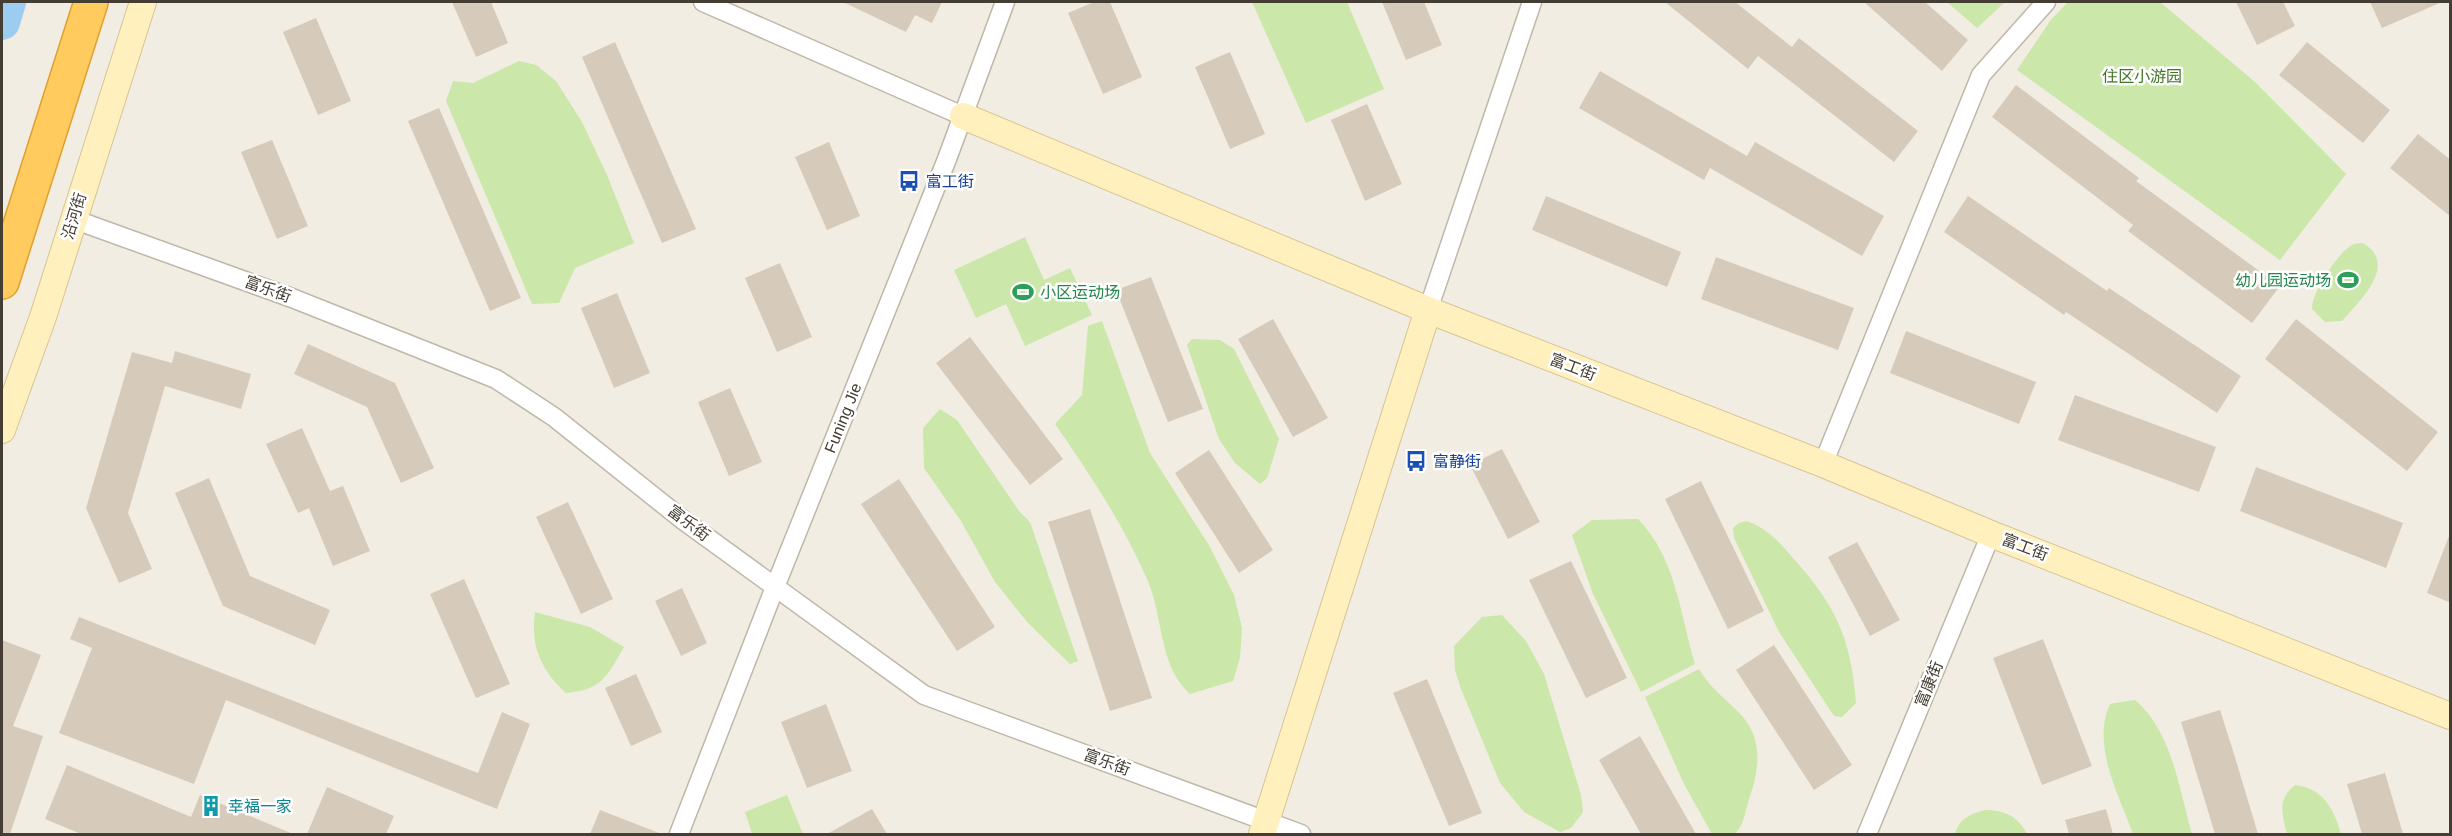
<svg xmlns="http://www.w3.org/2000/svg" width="2452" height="836" font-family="Arial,'Noto Sans SC',sans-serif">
	<rect width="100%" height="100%" fill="#f1ede2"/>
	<path fill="#cbe7a9" d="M1252 2H1347L1384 89 1306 123Z
		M1947 2H2005L1977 28Z
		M2068 2H2160L2255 82 2346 174 2280 260 2017 70 2050 21Z
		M519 61 536 65 556 81 582 122 607 175 634 243 575 268 559 303 532 304 446 101 453 81 473 83Z
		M1025 237 1044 280 1070 268 1092 315 1025 346 1006 304 976 318 954 270Z
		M2363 243C2399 265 2360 300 2342 321L2325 322 2312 309C2311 294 2339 250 2354 244 2357 243 2360 243 2363 243Z
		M1102 321 1150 453 1210 547 1234 595 1242 628 1240 658 1233 681 1190 694C1158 665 1164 617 1147 579 1123 524 1090 474 1055 424L1082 395 1088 326Z
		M1192 339 1220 340 1234 349 1279 439 1267 478 1260 484 1235 463 1219 439 1187 345Z
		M940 409 957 420 1019 511 1030 522 1078 661 1070 664 1028 623 995 582 961 521 924 468 923 428Z
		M1638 519C1676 558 1680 614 1695 664L1641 692 1593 594 1572 535 1592 520Z
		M1747 521C1768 529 1778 541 1793 558 1836 606 1851 638 1856 703L1842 717 1834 716 1779 632 1734 538 1733 528 1739 523Z
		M535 612 590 627 624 647C607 676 602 690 566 693 541 671 530 645 535 612Z
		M1502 615 1526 641 1544 674 1581 795 1583 812 1571 828 1560 832 1524 812 1500 783 1461 689 1455 670 1454 646 1482 617Z
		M1699 669C1710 689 1728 700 1743 717 1763 741 1759 770 1750 796 1745 810 1745 824 1735 834H1712L1684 784 1645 697Z
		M2135 700C2172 731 2179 789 2192 834H2133C2119 795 2091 745 2110 704Z
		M2295 785C2323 788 2334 809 2341 834H2287C2282 814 2277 799 2295 785Z
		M787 795 803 834H752L745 812Z
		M1985 810C2004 810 2018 816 2027 834H1955C1959 819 1970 814 1985 810Z"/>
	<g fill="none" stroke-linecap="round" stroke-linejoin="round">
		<path stroke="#9ccdf0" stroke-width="36" d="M2 22 8 2"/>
	</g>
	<path fill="#d6cbba" d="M452 2H491L508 43 476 57Z
		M843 2H942L932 23 915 15 906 32Z
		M1094 2H1110L1142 77 1103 94 1068 13Z
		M1382 2H1424L1442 45 1406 60Z
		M1665 2H1735L1792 47 1799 38 1918 131 1894 162 1758 56 1748 69Z
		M1864 2H1925L1968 40 1942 71Z
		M2236 2H2283L2295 26 2257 45Z
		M2370 2H2442L2382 28Z
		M316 18 351 101 318 115 283 32Z
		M615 42 696 229 662 243 582 57Z
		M2307 42 2390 110 2363 143 2279 75Z
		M1230 52 1265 134 1230 149 1195 67Z
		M1600 71 1747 156 1755 142 1884 216 1862 256 1710 168 1704 180 1579 108Z
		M2016 85 2139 178 2136 181 2280 286 2252 323 2128 231 2133 225 1992 117Z
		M1367 104 1402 184 1365 201 1331 120Z
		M439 108 521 298 490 311 408 121Z
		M2418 134 2451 160V217L2390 168Z
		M272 140 308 226 277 239 241 152Z
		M829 142 860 216 827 230 795 157Z
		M1546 196 1681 252 1667 287 1532 230Z
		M1968 196 2107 291 2109 288 2241 376 2217 413 2066 312 2064 315 1944 232Z
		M1716 257 1854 308 1838 350 1701 299Z
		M780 263 812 337 777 352 745 278Z
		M1151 277 1203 409 1168 422 1116 290Z
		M617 293 650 373 614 388 581 308Z
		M1273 319 1328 418 1293 437 1238 339Z
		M2296 319 2438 432 2407 471 2265 359Z
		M1906 331 2036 382 2019 424 1890 373Z
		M970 337 1063 459 1030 485 936 363Z
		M308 344 395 383 434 468 401 483 367 407 294 374Z
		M175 351 251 374 241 409 165 386 128 513 152 569 119 583 86 508 132 352 172 363Z
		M730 388 762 462 729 476 698 402Z
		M2075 395 2216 447 2199 492 2058 440Z
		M302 428 330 491 343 486 370 551 333 566 309 508 298 513 266 444Z
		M1502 449 1540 522 1508 539 1470 465Z
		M1209 450 1273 550 1239 573 1175 473Z
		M2256 467 2403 523 2386 568 2240 511Z
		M209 478 250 576 330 610 315 645 223 606 175 493Z
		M899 479 995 627 957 651 861 504Z
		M1701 481 1764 611 1728 629 1665 499Z
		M568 502 613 599 581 614 536 517Z
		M1090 509 1152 698 1110 711 1048 522Z
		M2449 536H2451V603L2427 593Z
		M1857 542 1900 620 1870 636 1828 557Z
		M1571 561 1627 678 1586 698 1529 580Z
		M464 579 510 684 476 698 430 594Z
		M682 588 707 643 681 656 655 601Z
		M79 617 478 773 502 712 530 724 497 809 226 700 194 784 59 733 92 648 70 639Z
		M2043 639 2092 766 2042 785 1993 658Z
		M2 640 41 655 13 726 43 736 10 834H2Z
		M1774 645 1852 765 1814 790 1736 670Z
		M636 674 662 732 631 746 605 688Z
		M1427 679 1482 813 1449 826 1393 693Z
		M826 704 852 771 807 788 781 722Z
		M2220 710 2234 754 2258 834H2215L2181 722Z
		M1640 736 1696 834H1641L1611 781 1599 760Z
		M67 765 191 817 200 795 293 834H81L45 819Z
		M2385 773 2403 834H2362L2347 784Z
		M327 787 394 816 386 834H307Z
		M872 809 887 834H827Z
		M2106 809 2113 834H2069L2065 820Z
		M600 810 659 833 658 834H590Z"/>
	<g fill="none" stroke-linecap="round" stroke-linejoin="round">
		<defs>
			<path id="street" d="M703 2 963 116
				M73 219 292 298 496 379 554 417 683 520 924 695 1301 834
				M1428 310 1532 2
				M1823 464 1981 75 2046 2
				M679 834 775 587 947 159 1005 2
				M1867 834 1991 534"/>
			<path id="secondary" d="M963 116 1428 310 1823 464 1991 534 2450 716
				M2 430 43 317 143 2
				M1262 834 1428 310"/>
			<path id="highway" d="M2 282 91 2"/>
		</defs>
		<use href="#street" stroke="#c0b7a8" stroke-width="21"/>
		<use href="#secondary" stroke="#d6c493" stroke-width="28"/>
		<use href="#highway" stroke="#dfa02e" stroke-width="36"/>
		<use href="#street" stroke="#fff" stroke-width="18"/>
		<use href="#secondary" stroke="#fff0be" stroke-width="26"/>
		<use href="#highway" stroke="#ffcb5f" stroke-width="33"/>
	</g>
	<defs>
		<symbol id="bus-bare" viewBox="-9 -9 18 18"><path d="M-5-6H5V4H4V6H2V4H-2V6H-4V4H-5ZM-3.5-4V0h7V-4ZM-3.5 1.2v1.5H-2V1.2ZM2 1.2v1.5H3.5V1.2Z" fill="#1a4fb4" stroke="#fff" stroke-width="2.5" paint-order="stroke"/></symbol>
		<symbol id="stadium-bare" viewBox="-9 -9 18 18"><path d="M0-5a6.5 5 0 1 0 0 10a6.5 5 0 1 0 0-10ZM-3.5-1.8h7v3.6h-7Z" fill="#2e9e5b" stroke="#fff" stroke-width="2.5" paint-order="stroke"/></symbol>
		<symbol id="building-bare" viewBox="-9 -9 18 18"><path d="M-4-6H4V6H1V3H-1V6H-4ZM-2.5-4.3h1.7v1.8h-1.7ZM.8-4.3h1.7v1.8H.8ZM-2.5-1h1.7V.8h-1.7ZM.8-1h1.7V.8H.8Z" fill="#0f9aa8" stroke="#fff" stroke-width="2.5" paint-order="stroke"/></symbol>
	</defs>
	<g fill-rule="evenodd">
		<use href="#bus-bare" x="894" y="166" width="30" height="30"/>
		<use href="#stadium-bare" x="2333" y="265" width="30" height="30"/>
		<use href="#stadium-bare" x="1008" y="277" width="30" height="30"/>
		<use href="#bus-bare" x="1401" y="446" width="30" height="30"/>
		<use href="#building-bare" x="196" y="791" width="30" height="30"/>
	</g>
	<g text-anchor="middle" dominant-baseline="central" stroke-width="5" stroke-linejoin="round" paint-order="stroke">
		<g font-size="16" fill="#437426" stroke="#fff">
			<text x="2142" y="76">住区小游园</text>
		</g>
		<g font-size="16" fill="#164399" stroke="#fff" text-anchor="start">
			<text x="926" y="181">富工街</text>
			<text x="1433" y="461">富静街</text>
		</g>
		<g font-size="16" fill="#433d33" stroke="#fff">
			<text transform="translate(74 216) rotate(-73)">沿河街</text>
			<text transform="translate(268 289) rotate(20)">富乐街</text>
			<text transform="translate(1573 367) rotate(21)">富工街</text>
			<text transform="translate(843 418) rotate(-68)">Funing Jie</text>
			<text transform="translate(689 523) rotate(37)">富乐街</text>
			<text transform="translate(2025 547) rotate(21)">富工街</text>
			<text transform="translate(1929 684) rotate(-68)">富康街</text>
			<text transform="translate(1107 762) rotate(20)">富乐街</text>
		</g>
		<g font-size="16" fill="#27864d" stroke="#fff" text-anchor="end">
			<text x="2331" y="280">幼儿园运动场</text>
			<text x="1040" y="292" text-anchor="start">小区运动场</text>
		</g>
		<g font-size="16" fill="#0d838f" stroke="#fff" text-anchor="start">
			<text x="228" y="806">幸福一家</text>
		</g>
	</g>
	<rect width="2452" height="836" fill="none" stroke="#433d33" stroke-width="6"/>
</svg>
